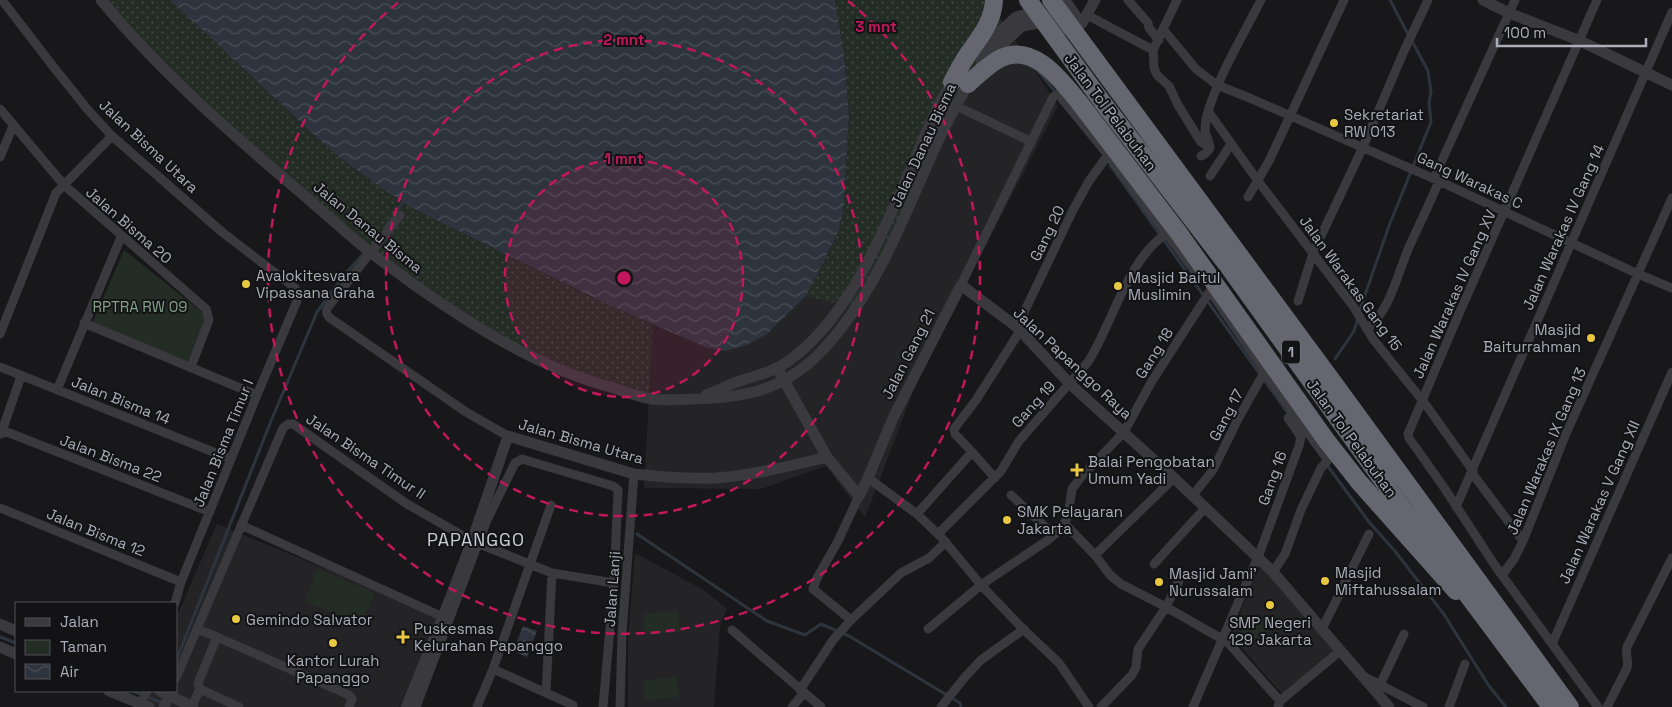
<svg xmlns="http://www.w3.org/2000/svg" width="1672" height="707" font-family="'Space Grotesk',sans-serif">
	<defs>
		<pattern id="grass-dots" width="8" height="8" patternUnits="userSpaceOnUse" patternTransform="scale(1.25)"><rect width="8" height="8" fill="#242c26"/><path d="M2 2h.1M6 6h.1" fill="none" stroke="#414843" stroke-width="1.8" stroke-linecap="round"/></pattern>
		<pattern id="water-waves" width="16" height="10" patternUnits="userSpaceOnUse" patternTransform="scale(1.25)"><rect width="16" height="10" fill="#2e343d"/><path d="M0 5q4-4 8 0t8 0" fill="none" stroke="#4a4f57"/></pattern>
	</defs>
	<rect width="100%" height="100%" fill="#18181a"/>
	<path fill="#242426" d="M1013 37 1058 106 921 371 865 518 826 466 761 489 644 488 653 324 707 348 725 351 745 346 766 335 806 296 839 230 947 122Z
		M217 524 440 616 399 707H138L146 691H176V618Z
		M635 553 704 590 727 609 720 626 714 707H628V638Z
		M1262 565 1336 650 1283 695 1235 640 1233 630 1253 580Z"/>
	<path fill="url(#grass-dots)" d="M101 0H170L335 154 383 189 418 211 591 297 653 324 649 397 551 367 371 253 177 81Z
		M835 0H987L1013 37 971 82 856 308 806 296 839 230 844 204 849 114 844 54Z"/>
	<path fill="#242c26" d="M124 250 207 316 190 362 92 323Z
		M318 569 375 593 361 625 304 601Z
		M678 611 680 632 645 635 643 614Z
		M1259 615 1271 628 1250 646 1238 633Z
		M677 677 679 697 645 700 643 680Z"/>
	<path fill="url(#water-waves)" d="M170 0H835L844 54 849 114 844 204 839 230 806 296 766 335 745 346 725 351 707 348 598 300 418 211 383 189 335 154Z
		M523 626 537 631 527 657 513 651Z"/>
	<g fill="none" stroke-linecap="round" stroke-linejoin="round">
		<path stroke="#2e343d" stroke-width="3" d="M1390 0 1409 36
			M1039 72 1057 94
			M1110 165 1287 412
			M384 229 403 202
			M1359 312 1389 226 1431 122 1429 103 1431 92 1428 71 1412 41
			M1335 359 1354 331 1358 318
			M1327 465 1369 522 1394 550 1443 613 1489 686 1506 707
			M637 534 767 621 805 635 821 624 849 636 960 703 961 707
			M0 637 16 643
			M176 661 271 421 317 312 346 273 366 251
			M133 691 160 702"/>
		<path stroke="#39393e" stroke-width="9" d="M2 0 52 65 88 110 112 136 222 232 295 288 297 293V301L257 395 181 582 175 603
			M1066 0 1082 23
			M1128 0 1148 23 1149 28 1159 40
			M1597 0 1455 323 1408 434 1409 438 1443 486 1496 567 1598 707
			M1087 15 1153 50 1177 0
			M1163 29 1196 69 1217 85 1252 99 1439 181 1638 274 1672 288
			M1153 50 1154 68 1157 75 1169 86 1178 105 1201 142 1209 147
			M956 106 1030 141
			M0 109 64 185 206 309 209 320 191 367
			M1208 111 1258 181 1353 306 1373 339 1426 405 1473 471
			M1201 156C1217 148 1207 142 1205 131 1205 124 1207 114 1209 108 1222 70 1243 35 1261 0
			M0 157 13 126
			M1210 176 1231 144
			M1434 178 1515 0
			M1248 197 1269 161 1344 0
			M400 215 328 307C325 312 327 315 330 318L466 412 508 436
			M961 285 1053 97 1058 94 1108 155 1196 273
			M1214 297 1294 414 1328 460 1321 468 1301 510 1285 554 1273 572
			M1298 301 1313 253 1363 147 1404 51 1428 0
			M84 323 257 395
			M1017 327 1073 210 1089 181 1108 155
			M1367 329C1391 309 1397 275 1409 247 1419 225 1430 203 1439 181
			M0 334 56 193 112 136
			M0 367 231 459
			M57 390 121 237
			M2 430 210 512
			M1 434 21 376
			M972 452 995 478
			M1472 473 1523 541
			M868 478 917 514 972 452 955 434 954 429 976 400 1020 331
			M1011 495 1054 535
			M1193 495 1213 470 1238 419 1265 371
			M1456 507 1672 12
			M0 508 181 582
			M917 514 942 538 981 585 1021 627 1059 663 1089 707
			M1064 523 1095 555 1110 575 1121 584 1166 607 1222 639
			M241 525 443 617
			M938 534 1001 471 1019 441 1088 362C1114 321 1126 261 1167 233
			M1095 555 1174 478
			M1154 564 1206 507
			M1502 575 1514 559 1523 541 1565 436 1672 198
			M851 620 813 589 817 578 838 541 859 496
			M197 629 217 637
			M928 629 981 585 1048 540 1062 528 1068 516 1072 489 1081 477 1124 432 1152 381 1210 291
			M1322 629 1369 534
			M732 630 821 707
			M1223 637 1280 701
			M1552 644 1672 372
			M493 669 573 705
			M1365 677 1423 707
			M176 678 283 428 288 424H293L407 504 472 541 552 573 614 583
			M1380 685 1404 634
			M200 689 239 707
			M800 690 833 640 851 620 901 573 929 558 946 542
			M546 693 552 573
			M192 706 200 689 198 683 217 637 349 695 352 699 349 707
			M139 707 147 691
			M416 707 487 520 515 463 522 459 613 486 618 490 614 583 603 707
			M477 707 493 669 551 505
			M620 707 622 634 634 474
			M792 707 804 693
			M941 707 965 677 981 660 1024 629
			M1101 707 1132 675 1136 667 1138 649 1166 607 1179 581
			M1193 707 1260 552 1299 446 1301 437 1288 418 1294 414
			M1278 707 1280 701 1340 651
			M1449 707 1465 664
			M1607 707 1627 668C1629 660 1625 654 1627 647L1672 558"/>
		<path stroke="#39393e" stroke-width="11" d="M101 0C158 69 226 129 293 186 319 208 344 231 370 252 384 263 399 273 413 284 473 326 536 366 607 386 622 390 637 397 652 399 672 401 693 399 712 398 743 396 769 391 796 373 814 361 829 344 842 327 900 253 921 159 971 80
			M1483 0 1509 13 1578 40 1672 85
			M974 56 1016 17 1036 12 1067 24
			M981 64 1022 26 1039 23 1054 29H1065L1076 27 1082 23 1095 0
			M777 368 827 457 859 496 868 478 893 418 961 285 1017 327 1070 384 1174 478 1273 572 1389 707
			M706 395C716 391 725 387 734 383 753 376 773 373 790 360 851 315 882 233 912 166 924 138 937 102 956 78
			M0 624 16 631
			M0 647 16 654
			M109 691 149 707
			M160 691 193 707
			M164 707 169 695
			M406 707 443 617 472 541 508 436 634 474C661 477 689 479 716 478 754 475 790 466 827 457"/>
		<path stroke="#65666f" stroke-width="18" d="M952 82C957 73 962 63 968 54 980 37 993 22 994 0
			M968 84C978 75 989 64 1001 58 1034 43 1061 80 1079 102L1178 232 1326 440 1359 482 1456 591"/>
		<path stroke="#65666f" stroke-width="18" d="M1028 0 1103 103 1228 266 1401 506 1551 707
			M1051 0 1336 386 1570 707"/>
	</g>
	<circle cx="624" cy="278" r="119" fill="#c2185b" fill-opacity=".12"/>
	<g fill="none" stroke="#c2185b" stroke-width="2.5" stroke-dasharray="9 6">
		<circle cx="624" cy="278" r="119"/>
		<circle cx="624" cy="278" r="238"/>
		<path d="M848 1A356 356 0 1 1 400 1"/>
	</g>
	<g fill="#e8c741" stroke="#131315" stroke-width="2">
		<circle cx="1334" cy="123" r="5"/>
		<circle cx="246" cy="284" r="5"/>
		<circle cx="1118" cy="286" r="5"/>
		<circle cx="1591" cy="338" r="5"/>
		<path d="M1074.5 462.5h5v5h5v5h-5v5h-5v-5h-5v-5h5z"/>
		<circle cx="1007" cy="520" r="5"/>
		<circle cx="1325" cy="581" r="5"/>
		<circle cx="1159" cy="582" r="5"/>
		<circle cx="1270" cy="605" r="5"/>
		<circle cx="236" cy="619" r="5"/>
		<path d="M400.5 629.5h5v5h5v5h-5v5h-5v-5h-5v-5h5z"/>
		<circle cx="333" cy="643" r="5"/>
	</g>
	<g text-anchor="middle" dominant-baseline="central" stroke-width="4" stroke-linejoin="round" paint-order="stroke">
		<rect fill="#131315" stroke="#7d7f88" stroke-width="1" x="1282" y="340.5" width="18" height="23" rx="4"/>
		<g font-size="14" font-weight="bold" fill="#abadb9">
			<text x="1291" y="352">1</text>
		</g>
		<g font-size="15" fill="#abadb9" stroke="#131315">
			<text transform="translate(1111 112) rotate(53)">Jalan Tol Pelabuhan</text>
			<text transform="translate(923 145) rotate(-65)">Jalan Danau Bisma</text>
			<text transform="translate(149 146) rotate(43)">Jalan Bisma Utara</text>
			<text transform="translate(1470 180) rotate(25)">Gang Warakas C</text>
			<text transform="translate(129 225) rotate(41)">Jalan Bisma 20</text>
			<text transform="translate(368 227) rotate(39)">Jalan Danau Bisma</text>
			<text transform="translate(1563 227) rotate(-66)">Jalan Warakas IV Gang 14</text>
			<text transform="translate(1047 233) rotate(-64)">Gang 20</text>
			<text transform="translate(1351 283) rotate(54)">Jalan Warakas Gang 15</text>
			<text transform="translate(1454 294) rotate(-66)">Jalan Warakas IV Gang XV</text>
			<text transform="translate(1154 353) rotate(-58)">Gang 18</text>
			<text transform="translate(908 354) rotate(-63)">Jalan Gang 21</text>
			<text transform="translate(1073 363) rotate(43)">Jalan Papanggo Raya</text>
			<text transform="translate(121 400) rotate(22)">Jalan Bisma 14</text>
			<text transform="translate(1033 404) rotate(-48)">Gang 19</text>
			<text transform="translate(1226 415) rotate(-62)">Gang 17</text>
			<text transform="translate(1352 438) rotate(54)">Jalan Tol Pelabuhan</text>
			<text transform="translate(581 441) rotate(16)">Jalan Bisma Utara</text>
			<text transform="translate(223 443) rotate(-68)">Jalan Bisma Timur I</text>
			<text transform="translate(1546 451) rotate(-67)">Jalan Warakas IX Gang 13</text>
			<text transform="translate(366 456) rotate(34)">Jalan Bisma Timur II</text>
			<text transform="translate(111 458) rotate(21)">Jalan Bisma 22</text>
			<text transform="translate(1272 478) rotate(-70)">Gang 16</text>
			<text transform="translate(1599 502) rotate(-66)">Jalan Warakas V Gang XII</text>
			<text transform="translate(96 532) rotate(22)">Jalan Bisma 12</text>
			<text transform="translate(612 589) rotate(-86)">Jalan Lanji</text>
		</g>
		<g font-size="15" fill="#abadb9" stroke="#131315" text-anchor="start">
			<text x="1344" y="114">Sekretariat<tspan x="1344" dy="17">RW 013</tspan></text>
			<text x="256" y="275">Avalokitesvara<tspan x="256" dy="17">Vipassana Graha</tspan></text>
			<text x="1128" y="277">Masjid Baitul<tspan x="1128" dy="17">Muslimin</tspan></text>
			<text x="1581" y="329" text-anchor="end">Masjid<tspan x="1581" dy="17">Baiturrahman</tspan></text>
			<text x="1088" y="461">Balai Pengobatan<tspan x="1088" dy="17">Umum Yadi</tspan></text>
			<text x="1017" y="511">SMK Pelayaran<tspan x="1017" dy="17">Jakarta</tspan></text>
			<text x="1335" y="572">Masjid<tspan x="1335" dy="17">Miftahussalam</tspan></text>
			<text x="1169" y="573">Masjid Jami'<tspan x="1169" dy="17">Nurussalam</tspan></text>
			<text x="246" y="619">Gemindo Salvator</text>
			<text x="1270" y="622" text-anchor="middle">SMP Negeri<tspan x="1270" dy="17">129 Jakarta</tspan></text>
			<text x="414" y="628">Puskesmas<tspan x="414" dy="17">Kelurahan Papanggo</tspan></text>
			<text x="333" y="660" text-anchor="middle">Kantor Lurah<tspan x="333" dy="17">Papanggo</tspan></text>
		</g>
		<g font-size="15" fill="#83a289" stroke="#131315">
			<text x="140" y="306">RPTRA RW 09</text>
		</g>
		<g font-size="18" letter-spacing="1" fill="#cbcdd5" stroke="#131315">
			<text x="476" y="539">PAPANGGO</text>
		</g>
	</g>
	<circle cx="624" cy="278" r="8" fill="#c2185b" stroke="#131315" stroke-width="2.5"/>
	<g font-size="15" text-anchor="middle" font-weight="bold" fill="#c2185b" stroke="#131315" stroke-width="4" stroke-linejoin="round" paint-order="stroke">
		<text x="876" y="32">3 mnt</text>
		<text x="624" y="45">2 mnt</text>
		<text x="624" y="164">1 mnt</text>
	</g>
	<rect x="15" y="602" width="162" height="90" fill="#131315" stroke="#505157"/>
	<rect x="25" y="618" width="25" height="8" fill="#39393e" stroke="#505157"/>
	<text x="60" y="627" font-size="15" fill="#abadb9">Jalan</text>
	<rect x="25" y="640" width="25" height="15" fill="#242c26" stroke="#505157"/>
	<text x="60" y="652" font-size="15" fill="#abadb9">Taman</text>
	<rect x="25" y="664" width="25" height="15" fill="url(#water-waves)" stroke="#505157"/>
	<text x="60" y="677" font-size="15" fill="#abadb9">Air</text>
	<path d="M1497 38v8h149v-8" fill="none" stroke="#abadb9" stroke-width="2.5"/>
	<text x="1504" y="38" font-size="15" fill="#abadb9" stroke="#131315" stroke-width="4" paint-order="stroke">100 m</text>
</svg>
